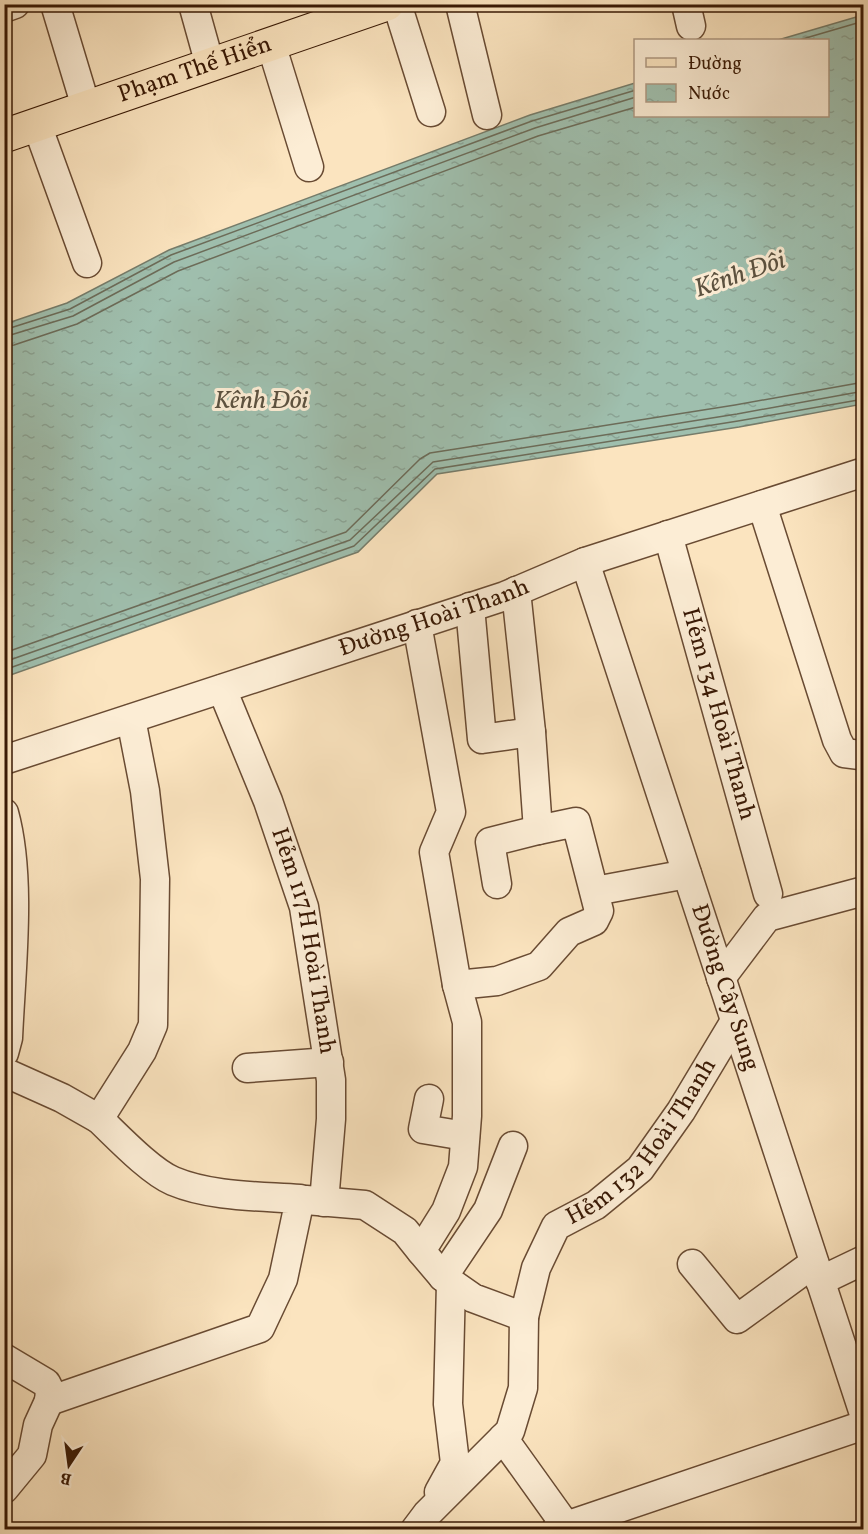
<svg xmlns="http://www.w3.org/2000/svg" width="868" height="1534" font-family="Vollkorn,serif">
	<defs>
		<pattern id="water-ripples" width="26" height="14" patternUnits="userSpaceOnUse" patternTransform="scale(1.5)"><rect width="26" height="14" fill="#9fbfae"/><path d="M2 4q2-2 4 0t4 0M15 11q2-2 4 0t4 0" fill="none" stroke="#8aa394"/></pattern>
	</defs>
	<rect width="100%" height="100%" fill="#fbe4bf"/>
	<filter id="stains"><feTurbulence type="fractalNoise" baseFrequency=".00333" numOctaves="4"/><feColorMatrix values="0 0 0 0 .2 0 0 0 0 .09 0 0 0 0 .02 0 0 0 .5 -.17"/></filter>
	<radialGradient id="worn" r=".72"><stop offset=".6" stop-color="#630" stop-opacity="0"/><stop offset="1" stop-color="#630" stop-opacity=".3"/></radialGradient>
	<path fill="url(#water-ripples)" stroke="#767c6a" stroke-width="1.5" d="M863 15V404L739 427 437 474 358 552 5 677V324L67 303 169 250 530 115 635 83 636 116H828V40H778Z"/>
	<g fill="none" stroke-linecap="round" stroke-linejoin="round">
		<path stroke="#6c6c59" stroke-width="1.5" d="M799 40 864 21
			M4 330 70 309 171 255 532 121 636 90
			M4 337 73 316 174 262 535 128 636 97
			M4 346 14 345 77 324 178 271 538 136 636 107
			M4 653 346 532 420 459 430 453 735 405 864 382
			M4 662 350 540 433 462 737 414 864 391
			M4 670 354 546 435 469 738 421 864 399"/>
		<defs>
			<g id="minor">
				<path d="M55 4 86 107"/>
				<path d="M193 4 210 65"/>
				<path d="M397 4 431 112"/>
				<path d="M460 4 487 115"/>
				<path d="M686 4 691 26"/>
				<path d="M4 8 15 4"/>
				<path d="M271 44 309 167"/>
				<path d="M37 125 87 263"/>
				<path d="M762 505 837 740 844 753 860 755 864 754"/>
				<path id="s1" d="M668 535 768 894"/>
				<path id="s2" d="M585 562 864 1414"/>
				<path id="s3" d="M516 591 531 732 538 830 576 822 599 911 594 921 569 932 539 966 497 981 457 985 467 1022V1116L463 1167 446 1211 421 1251 443 1277 473 1298 524 1317 536 1268 556 1226 596 1205 640 1169 681 1111 735 1021"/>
				<path d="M470 607 482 739 531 732"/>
				<path d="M417 624 451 812 434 852 457 985"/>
				<path id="s4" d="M222 689 268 801 304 907 331 1080V1119L324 1202"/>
				<path id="s5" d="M4 760 505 596 585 562 864 472"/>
				<path d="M4 813C22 878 11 970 8 1038L4 1053"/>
				<path d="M497 884 490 842 538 830"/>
				<path d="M595 891 687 874"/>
				<path d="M721 978 767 917 864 891"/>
				<path d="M247 1068 329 1062"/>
				<path d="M4 1072 62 1098 99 1119"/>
				<path d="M429 1099 423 1129 465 1136"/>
				<path d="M306 1200 365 1205 405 1231 421 1251"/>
				<path d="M692 1264 737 1319 814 1263"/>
				<path d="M443 1277 488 1210 513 1146"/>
				<path d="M820 1281 864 1260"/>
				<path d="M4 1358 46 1383 50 1391 49 1401 260 1328 283 1279 300 1199C259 1196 211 1197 173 1181 150 1171 118 1137 99 1119L142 1051 153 1025 155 879 145 791 131 719"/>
				<path d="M503 1438 566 1526 556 1530"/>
				<path d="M4 1489 32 1455 38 1425 49 1401"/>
				<path d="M439 1492 455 1463 448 1404 451 1283"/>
				<path d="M566 1526 864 1425"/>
				<path d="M415 1530 427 1514 510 1431 523 1388 524 1317"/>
			</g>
			<g id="major">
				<path id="s6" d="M4 136 387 4"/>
			</g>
		</defs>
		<use href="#minor" stroke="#694b33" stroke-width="31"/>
		<use href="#major" stroke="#381804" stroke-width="35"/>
		<use href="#minor" stroke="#fcedd5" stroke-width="28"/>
		<use href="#major" stroke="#fbe4bf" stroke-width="33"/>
	</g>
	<g text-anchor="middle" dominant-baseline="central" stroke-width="6" stroke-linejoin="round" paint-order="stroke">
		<g font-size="24" fill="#381804" stroke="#fcedd5">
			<text stroke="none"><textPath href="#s6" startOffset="202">Phạm Thế Hiển</textPath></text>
			<text stroke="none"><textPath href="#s5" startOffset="453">Đường Hoài Thanh</textPath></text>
			<text stroke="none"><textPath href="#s1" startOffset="186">Hẻm 134 Hoài Thanh</textPath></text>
			<text stroke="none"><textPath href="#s4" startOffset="266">Hẻm 117H Hoài Thanh</textPath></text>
			<text stroke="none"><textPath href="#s2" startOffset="448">Đường Cây Sung</textPath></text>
			<text stroke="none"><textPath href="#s3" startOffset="1162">Hẻm 132 Hoài Thanh</textPath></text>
		</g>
		<g font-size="26" font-style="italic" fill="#5c5240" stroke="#fcedd5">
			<text transform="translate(740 275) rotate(-19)">Kênh Đôi</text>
			<text x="261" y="401">Kênh Đôi</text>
		</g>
	</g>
	<rect width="868" height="1534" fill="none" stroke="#fbe4bf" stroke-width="24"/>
	<rect x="6" y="6" width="856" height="1522" fill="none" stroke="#381804" stroke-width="3"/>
	<rect x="12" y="12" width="844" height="1510" fill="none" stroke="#381804" stroke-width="1.5"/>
	<rect x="634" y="39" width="195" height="78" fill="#fcedd5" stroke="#ae9881" stroke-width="1.5"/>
	<rect x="646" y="58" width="30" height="9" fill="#fbe4bf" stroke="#ae9881" stroke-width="1.5"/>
	<text x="688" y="69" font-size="18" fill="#381804">Đường</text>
	<rect x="646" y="84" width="30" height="18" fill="url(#water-ripples)" stroke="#ae9881" stroke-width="1.5"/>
	<text x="688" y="99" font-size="18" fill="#381804">Nước</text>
	<g transform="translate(69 1465) rotate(193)" stroke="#fcedd5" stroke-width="4.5" paint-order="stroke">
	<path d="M0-4.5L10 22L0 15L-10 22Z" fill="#381804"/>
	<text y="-9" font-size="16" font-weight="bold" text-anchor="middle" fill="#381804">B</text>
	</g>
	<rect width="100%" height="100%" filter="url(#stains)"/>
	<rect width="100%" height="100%" fill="url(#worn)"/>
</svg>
